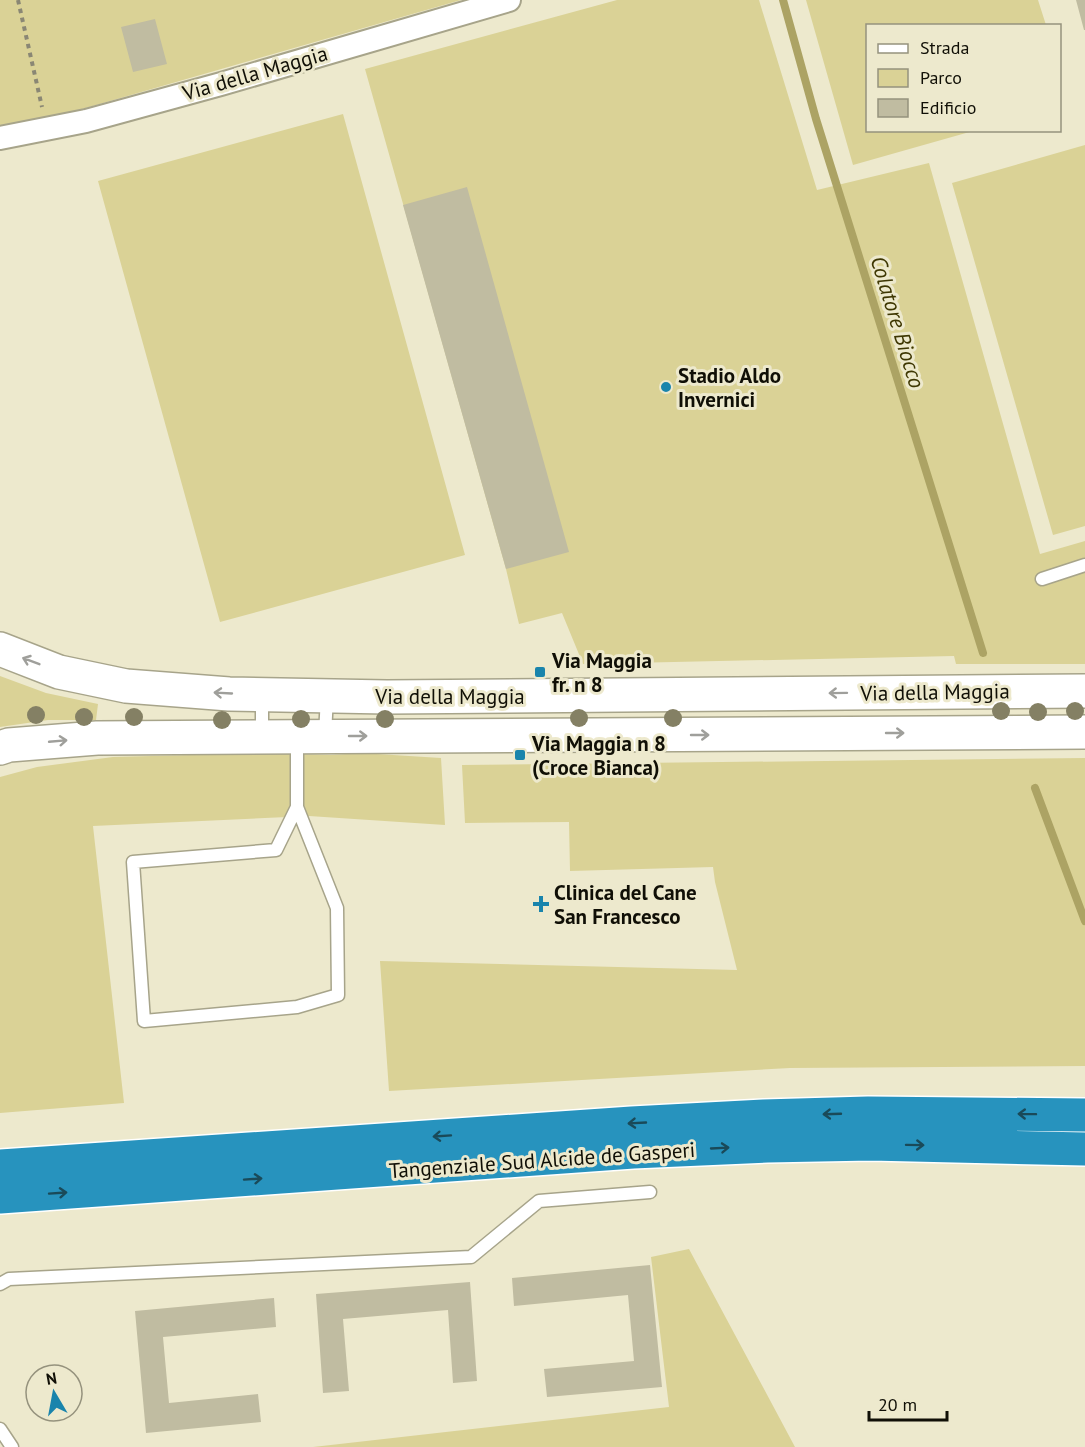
<svg xmlns="http://www.w3.org/2000/svg" width="1085" height="1447" font-family="'PT Sans',sans-serif">
	<rect width="100%" height="100%" fill="#ede9cd"/>
	<path fill="#dad296" d="M0 0H461L44 120 0 128Z
		M617 0H759L817 190 929 163 1040 554 1085 541V664H956L954 656 583 664 562 613 519 624 506 569 365 69Z
		M806 0H1038L1046 25 868 26V130L973 131 853 165Z
		M343 114 465 555 220 622 98 181Z
		M1085 145V526L1053 535 952 183Z
		M0 676 46 693 98 704 96 720H48L0 727Z
		M267 753 331 755 361 753 441 758 445 825 309 816 93 826 124 1103 0 1113V777L37 767 113 757Z
		M1085 758V1066L790 1068 389 1091 380 961 737 970 715 882 713 867 570 871 569 822 465 823 462 765Z
		M689 1249 795 1447H313L669 1407 651 1257Z"/>
	<g fill="none" stroke-linecap="round" stroke-linejoin="round">
		<path stroke="#aca364" stroke-width="8" d="M783 0 816 119 983 653
			M1035 788 1085 921"/>
	</g>
	<path fill="#c0bca1" d="M1076 0H1085V30H1084Z
		M155 19 167 64 133 72 121 27Z
		M467 187 569 552 506 569 403 205Z
		M650 1265 662 1387 547 1397 544 1369 634 1361 628 1295 514 1306 512 1278Z
		M470 1282 477 1381 453 1383 448 1310 343 1319 349 1391 323 1393 316 1294Z
		M274 1298 276 1327 163 1337 169 1403 258 1394 261 1422 146 1433 135 1311Z"/>
	<g fill="none" stroke-linecap="round" stroke-linejoin="round">
		<defs>
			<path id="lane" d="M1042 579 1085 565
				M262 735V696
				M325 735 327 696
				M297 807 337 908 338 995 297 1007 144 1021 133 862 276 850 297 807V739
				M0 1284 9 1279 471 1257 539 1201 650 1192
				M0 1429 12 1447"/>
			<path id="street" d="M0 138 86 121 221 84 509 0"/>
			<path id="secondary" d="M0 649 59 672 126 686 229 694 387 697 1085 691
				M0 748 9 745 97 738 1085 732"/>
			<path id="highway" d="M0 1166 632 1123 764 1116 868 1113 1085 1115
				M0 1197 633 1152 767 1146 871 1144 1085 1149"/>
		</defs>
		<use href="#lane" stroke="#a7a48a" stroke-width="15"/>
		<use href="#street" stroke="#a7a48a" stroke-width="26"/>
		<use href="#secondary" stroke="#a7a48a" stroke-width="36"/>
		<use href="#highway" stroke="#fff" stroke-width="36"/>
		<path stroke="#8a8774" stroke-width="4" stroke-dasharray="4.5 4.5" stroke-linecap="butt" d="M18 0 42 107"/>
		<use href="#lane" stroke="#fff" stroke-width="12"/>
		<use href="#street" stroke="#fff" stroke-width="22"/>
		<use href="#secondary" stroke="#fff" stroke-width="33"/>
		<use href="#highway" stroke="#2793be" stroke-width="33"/>
	</g>
	<g fill="#848064">
		<circle cx="1001" cy="711" r="9"/>
		<circle cx="1075" cy="711" r="9"/>
		<circle cx="1038" cy="712" r="9"/>
		<circle cx="36" cy="715" r="9"/>
		<circle cx="84" cy="717" r="9"/>
		<circle cx="134" cy="717" r="9"/>
		<circle cx="579" cy="718" r="9"/>
		<circle cx="673" cy="718" r="9"/>
		<circle cx="301" cy="719" r="9"/>
		<circle cx="385" cy="719" r="9"/>
		<circle cx="222" cy="720" r="9"/>
	</g>
	<defs><path id="oneway-shaft" d="M-6 0H5M1.5-3L5.5 0L1.5 3" fill="none" stroke-width="1.6" stroke-linecap="round" stroke-linejoin="round" transform="scale(1.5)"/></defs>
	<g stroke="#9f9f9b">
		<use href="#oneway-shaft" transform="translate(31 661) rotate(-159)"/>
		<use href="#oneway-shaft" transform="translate(223 693) rotate(-177)"/>
		<use href="#oneway-shaft" transform="translate(838 693) rotate(179)"/>
		<use href="#oneway-shaft" transform="translate(895 733)"/>
		<use href="#oneway-shaft" transform="translate(700 735)"/>
		<use href="#oneway-shaft" transform="translate(358 736)"/>
		<use href="#oneway-shaft" transform="translate(58 741) rotate(-5)"/>
	</g>
	<g stroke="#1a4a59">
		<use href="#oneway-shaft" transform="translate(832 1114) rotate(178)"/>
		<use href="#oneway-shaft" transform="translate(1027 1114) rotate(-179)"/>
		<use href="#oneway-shaft" transform="translate(637 1123) rotate(177)"/>
		<use href="#oneway-shaft" transform="translate(442 1136) rotate(176)"/>
		<use href="#oneway-shaft" transform="translate(915 1145) rotate(1)"/>
		<use href="#oneway-shaft" transform="translate(720 1148) rotate(-3)"/>
		<use href="#oneway-shaft" transform="translate(253 1179) rotate(-4)"/>
		<use href="#oneway-shaft" transform="translate(58 1193) rotate(-4)"/>
	</g>
	<g fill="#1984ac" stroke="#ede9cd" stroke-width="2">
		<circle cx="666" cy="387" r="6"/>
		<rect x="534" y="666" width="12" height="12" rx="3"/>
		<rect x="514" y="749" width="12" height="12" rx="3"/>
		<path d="M538 895h6v6h6v6h-6v6h-6v-6h-6v-6h6z"/>
	</g>
	<g text-anchor="middle" dominant-baseline="central" stroke-width="6" stroke-linejoin="round" paint-order="stroke">
		<g font-size="21" fill="#100f06" stroke="#ede9cd">
			<text transform="translate(255 73) rotate(-16)">Via della Maggia</text>
			<text transform="translate(935 692) rotate(-1)">Via della Maggia</text>
			<text x="450" y="696">Via della Maggia</text>
			<text transform="translate(542 1160) rotate(-4)">Tangenziale Sud Alcide de Gasperi</text>
		</g>
		<g font-size="21" font-weight="bold" fill="#100f06" stroke="#ede9cd" text-anchor="start">
			<text x="678" y="375">Stadio Aldo<tspan x="678" dy="24">Invernici</tspan></text>
			<text x="552" y="660">Via Maggia<tspan x="552" dy="24">fr. n 8</tspan></text>
			<text x="532" y="743">Via Maggia n 8<tspan x="532" dy="24">(Croce Bianca)</tspan></text>
			<text x="554" y="892">Clinica del Cane<tspan x="554" dy="24">San Francesco</tspan></text>
		</g>
		<g font-size="22" font-style="italic" fill="#3e3702" stroke="#ede9cd">
			<text transform="translate(898 322) rotate(73)">Colatore Biocco</text>
		</g>
	</g>
	<rect x="866" y="24" width="195" height="108" fill="#ede9cd" stroke="#95927d" stroke-width="1.5"/>
	<rect x="878" y="44" width="30" height="9" fill="#ffffff" stroke="#95927d" stroke-width="1.5"/>
	<text x="920" y="54" font-size="18" fill="#100f06">Strada</text>
	<rect x="878" y="69" width="30" height="18" fill="#dad296" stroke="#95927d" stroke-width="1.5"/>
	<text x="920" y="84" font-size="18" fill="#100f06">Parco</text>
	<rect x="878" y="99" width="30" height="18" fill="#c0bca1" stroke="#95927d" stroke-width="1.5"/>
	<text x="920" y="114" font-size="18" fill="#100f06">Edificio</text>
	<g transform="translate(54 1393) rotate(350)"><circle r="28" fill="#ede9cd" stroke="#95927d" stroke-width="1.5"/>
	<path d="M0-4.5L10 22L0 15L-10 22Z" fill="#1984ac"/>
	<text y="-9" font-size="16" font-weight="bold" text-anchor="middle" fill="#100f06">N</text>
	</g>
	<path d="M869 1411v9h78v-9" fill="none" stroke="#100f06" stroke-width="3"/>
	<text x="878" y="1411" font-size="18" fill="#100f06" stroke="#ede9cd" stroke-width="4.5" paint-order="stroke">20 m</text>
</svg>
